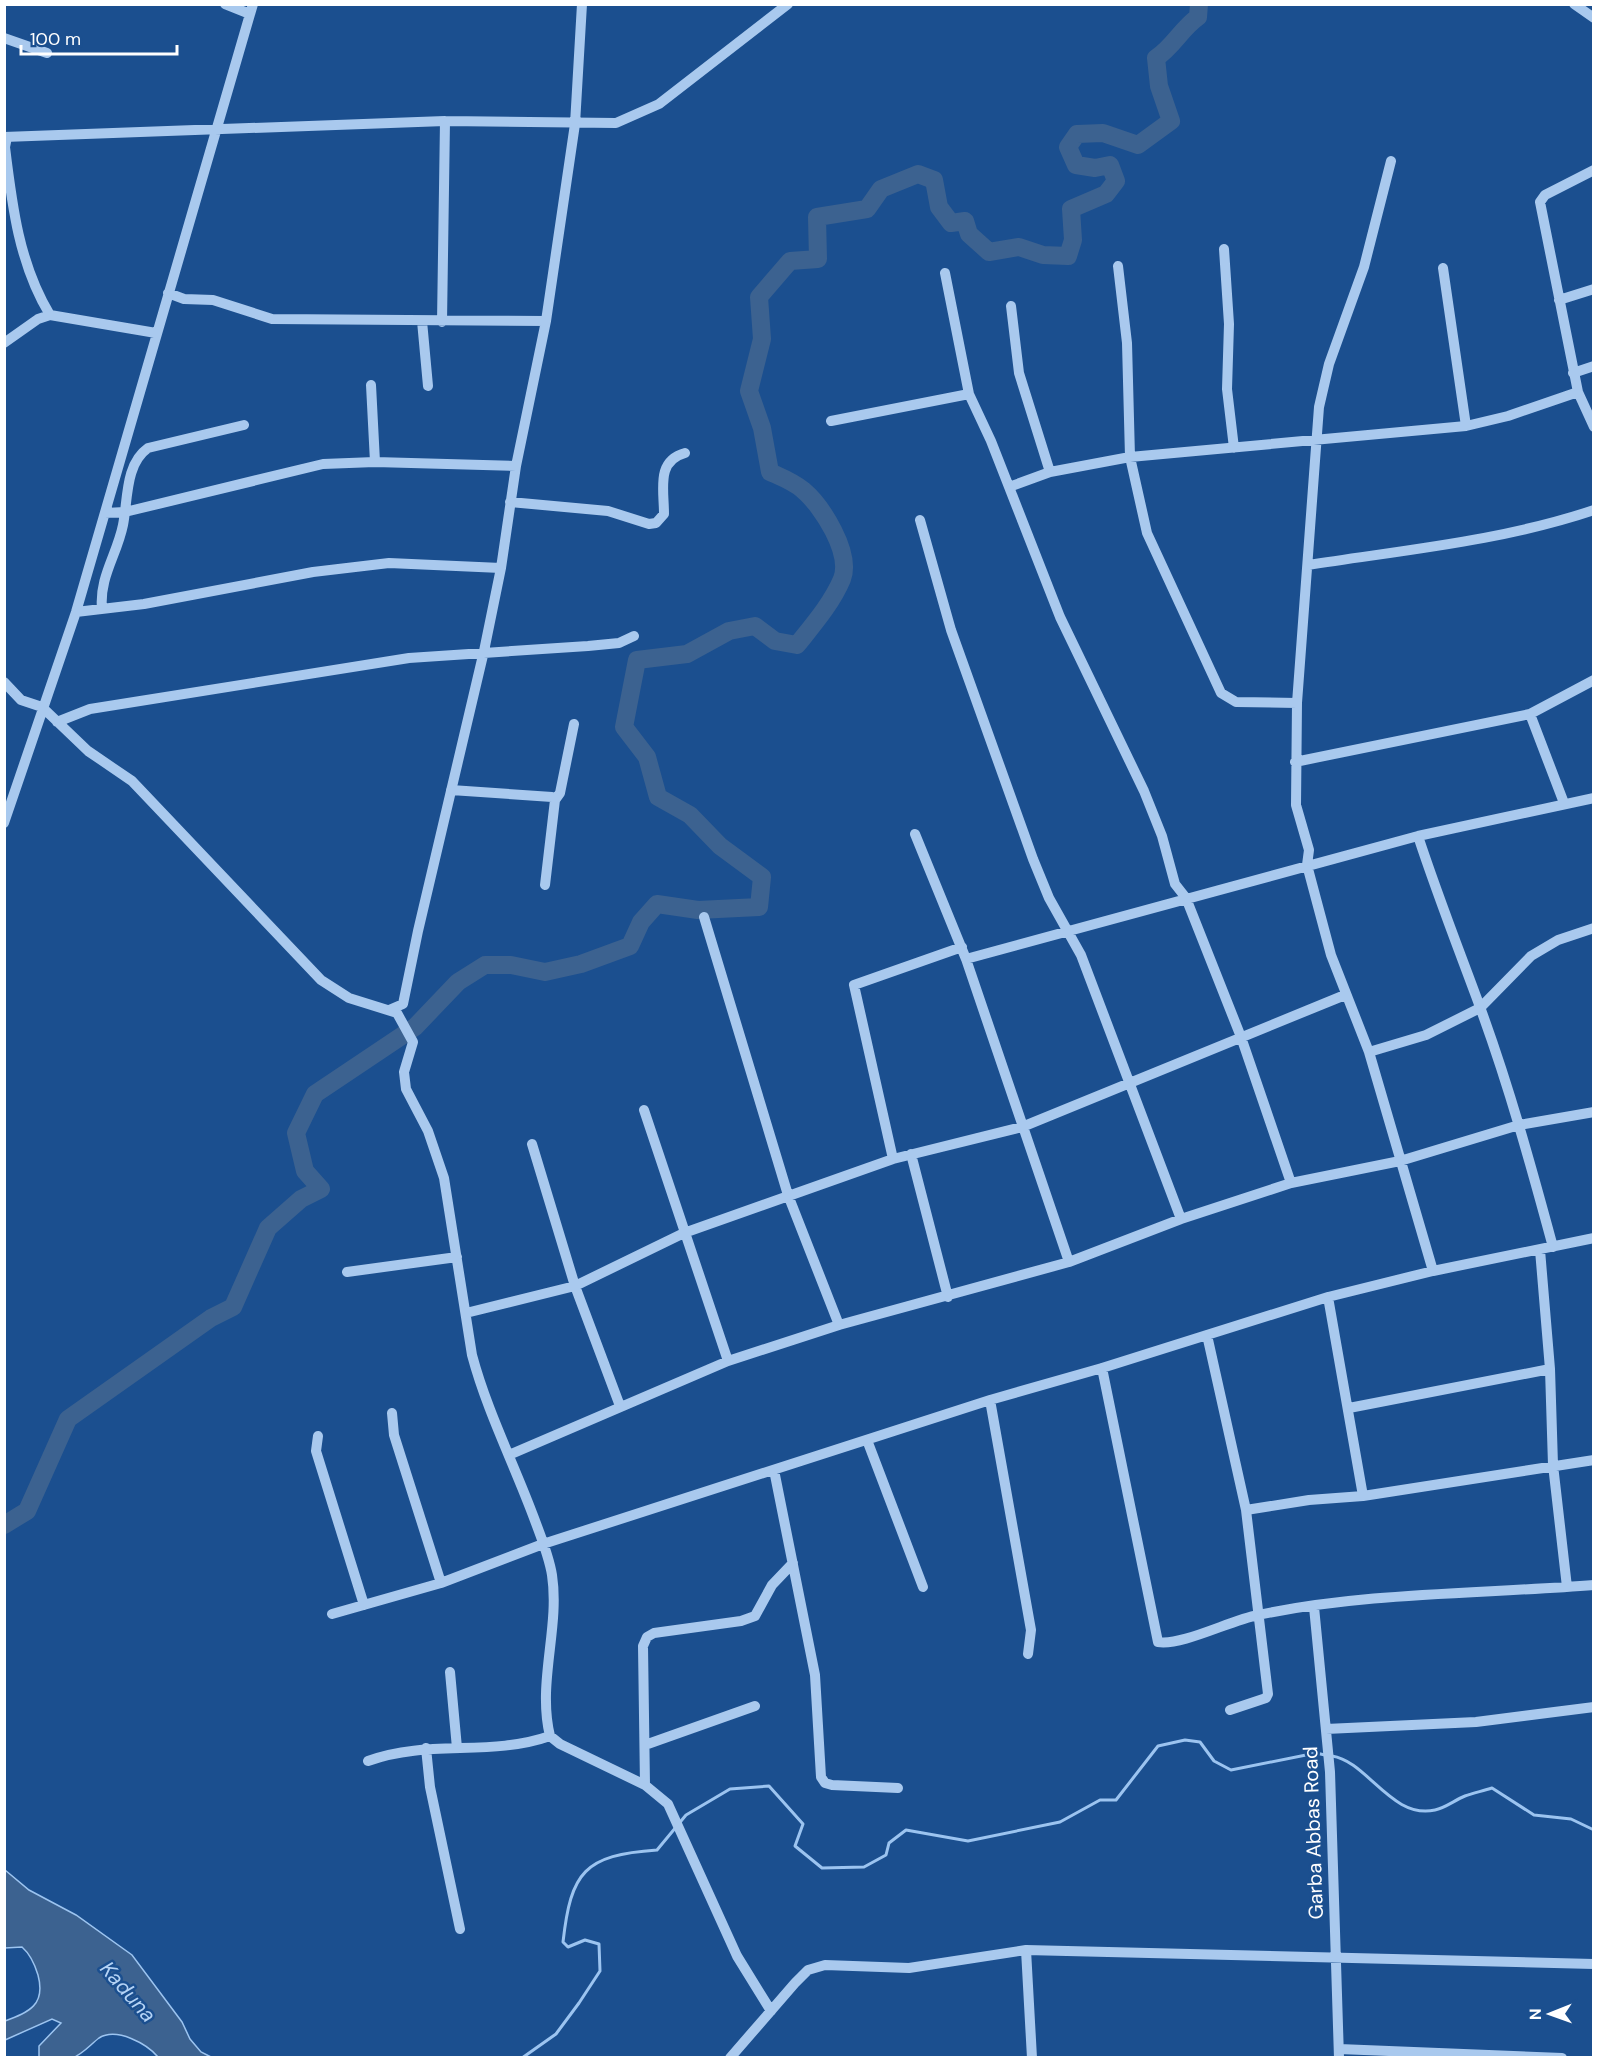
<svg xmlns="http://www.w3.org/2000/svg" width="1598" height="2062" font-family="'DM Sans',sans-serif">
	<rect width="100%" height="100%" fill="#1b4f8f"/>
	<path fill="#3c6290" stroke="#9cc4f0" stroke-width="1.5" d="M5 1870 29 1890 76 1915 132 1955 182 2022 190 2039 201 2052 211 2057H158C147 2044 117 2027 99 2038 91 2044 82 2055 72 2058 62 2060 49 2058 39 2057V2046L61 2023 52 2019 5 2040V2021C29 2012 46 2005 38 1975 35 1965 30 1954 22 1947L5 1948Z"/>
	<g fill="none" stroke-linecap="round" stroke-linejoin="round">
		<path stroke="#9cc4f0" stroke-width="3" d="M1332 1756C1367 1761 1392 1820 1435 1810 1445 1808 1455 1800 1465 1796 1473 1793 1483 1791 1492 1788L1534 1815 1571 1819 1594 1830
			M522 2058 556 2034 579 2003 600 1971 599 1944 585 1940 568 1947 563 1942C571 1872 584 1855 657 1850L686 1815 730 1789 769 1786 803 1824 795 1846 822 1868 864 1867 886 1855 889 1843 906 1830 968 1841 1060 1822 1100 1800H1116L1158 1746 1185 1740 1200 1742 1214 1761 1231 1770 1316 1753 1325 1755"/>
		<path stroke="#3c6290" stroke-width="18" d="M4 1525 27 1511 68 1419 211 1318 233 1307 268 1228 301 1199 321 1189 305 1171 296 1133 315 1094 415 1027 458 982 485 965H511L545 972 581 964 630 946 641 922 657 904 698 910 759 907 762 877 720 846 690 815 658 797 647 757 624 727 637 660 687 654 729 631 755 626 775 641 797 645C813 625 832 603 842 579 852 553 822 506 803 490 794 482 781 477 770 472L762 428 749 391 762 339 759 297 790 261 818 259 817 217 867 209 881 189 918 174 934 180 939 207 951 223 965 221 969 234 989 252 1019 247 1043 255 1068 256 1073 240 1071 209 1106 194 1116 181 1110 165 1095 168 1076 165 1068 147 1077 134 1103 133 1138 145 1171 121 1159 86 1156 58C1173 47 1181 29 1198 17L1199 4"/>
		<path stroke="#a9c9ee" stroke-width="10" d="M225 4 250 14
			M1574 4 1594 18
			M4 38 47 53
			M4 137 445 121 616 123 659 104 788 4
			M7 137 5 147C12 205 19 264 50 315
			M1391 161 1364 267 1329 364 1319 407 1297 703 1296 805 1309 850 1307 865 1331 955 1369 1052 1433 1271
			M1594 170 1545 195 1540 202 1578 392 1594 427
			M1224 249 1229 324 1227 389 1234 448
			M1118 266 1127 343 1130 457 1147 533 1221 693 1236 702 1297 703
			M1443 268 1466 426
			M945 273 969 394 991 441 1060 617 1144 791 1162 836 1175 884 1186 898 1241 1037 1291 1183
			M168 293 184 299 213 300 272 319 546 321
			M1559 300 1594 289
			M1011 306 1019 373 1050 472
			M422 321 428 386
			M442 322 445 121
			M4 343 38 319 50 315 156 333
			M1573 373 1594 366
			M371 385 375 462
			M831 421 969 394
			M1009 487 1050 472 1130 457 1466 426 1508 416 1578 392
			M510 502 608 511 649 524 656 523 664 514C664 489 656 461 685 453
			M105 513 125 512 323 464 375 462 516 466
			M920 520 951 630 1033 859 1049 898 1081 955 1181 1219
			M1308 565C1403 550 1502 541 1594 510
			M102 609C99 577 117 555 123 525 128 500 125 464 148 448L244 425
			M76 612 144 604 313 572 389 563 501 568
			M4 682 21 700 42 707 88 751 132 781 321 980 349 998 397 1013 413 1042 404 1072 406 1089 428 1131 444 1178 472 1355C487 1411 514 1464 534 1518 541 1537 549 1556 552 1575 560 1628 537 1683 550 1736L560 1744 645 1785 668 1804 737 1956 771 2011
			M1530 714 1564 803
			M57 722 90 709 409 658 588 646 619 643 634 636
			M1295 762 1530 714 1594 680
			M451 790 552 797 555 800
			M4 823 76 612 253 4
			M915 834 966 959 1069 1262
			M1418 836C1437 894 1459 950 1480 1007 1509 1086 1531 1166 1553 1247
			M545 885 555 800 560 793 574 724
			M704 917 788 1195 839 1325
			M966 959 1418 836 1594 798
			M389 1010 403 1004 418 931 484 651 501 568 516 466 546 321 575 124 582 4
			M1369 1052 1426 1035 1480 1008 1531 956 1558 940 1594 928
			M644 1110 728 1361
			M532 1144 575 1286 620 1406
			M911 1154 948 1297
			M893 1159 854 985 962 947
			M1540 1250 1550 1369 1553 1465 1567 1587
			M347 1272 457 1257
			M1328 1297 1363 1496
			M466 1313 575 1286 684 1233 893 1159 1022 1127 1345 995
			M1207 1335 1246 1510 1268 1694 1266 1698 1230 1710
			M1102 1368 1158 1642C1182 1646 1231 1620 1258 1615 1368 1592 1482 1594 1594 1585
			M990 1400 1031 1630 1028 1654
			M1349 1408 1550 1369
			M392 1413 394 1435 441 1583
			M318 1436 316 1451 364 1605
			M867 1440 923 1587
			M509 1455 728 1361 839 1325 1069 1262 1181 1219 1291 1183 1400 1161 1519 1125 1594 1112
			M774 1470 815 1675 821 1777 825 1783 832 1785 898 1788
			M1246 1510 1309 1500 1363 1496 1594 1460
			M1314 1607 1330 1772 1339 2058
			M332 1614 441 1583 543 1544 990 1400 1102 1368 1328 1297 1433 1271 1594 1238
			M450 1672 457 1748
			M1326 1729 1476 1722 1594 1707
			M645 1745 755 1706
			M426 1748 430 1787 460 1929
			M368 1761C428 1739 490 1757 550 1736
			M645 1785 643 1646 647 1637 654 1633 741 1621 755 1616 772 1585 793 1563
			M1026 1950 1032 2058
			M1339 2049 1562 2058
			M730 2058 795 1983 808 1970 825 1965 909 1968 1026 1950 1594 1964"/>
	</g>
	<g text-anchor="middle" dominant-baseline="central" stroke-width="5" stroke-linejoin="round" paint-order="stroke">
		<g font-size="20" fill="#fff" stroke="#1b4f8f">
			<text transform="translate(1313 1833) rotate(-92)">Garba Abbas Road</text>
		</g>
		<g font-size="21" font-style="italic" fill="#b5d3f5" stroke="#1b4f8f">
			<text transform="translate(128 1992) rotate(49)">Kaduna</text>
		</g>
	</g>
	<rect width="1598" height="2062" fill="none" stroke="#ffffff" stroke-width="12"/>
	<g transform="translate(1550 2014) rotate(269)" stroke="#1b4f8f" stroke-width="4.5" paint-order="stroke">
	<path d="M0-4.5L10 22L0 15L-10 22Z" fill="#ffffff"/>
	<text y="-9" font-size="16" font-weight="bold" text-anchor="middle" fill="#ffffff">N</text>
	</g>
	<path d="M21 45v9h156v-9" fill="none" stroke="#ffffff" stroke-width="3"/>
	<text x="30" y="45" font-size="18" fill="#ffffff" stroke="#1b4f8f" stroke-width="4.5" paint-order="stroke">100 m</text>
</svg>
